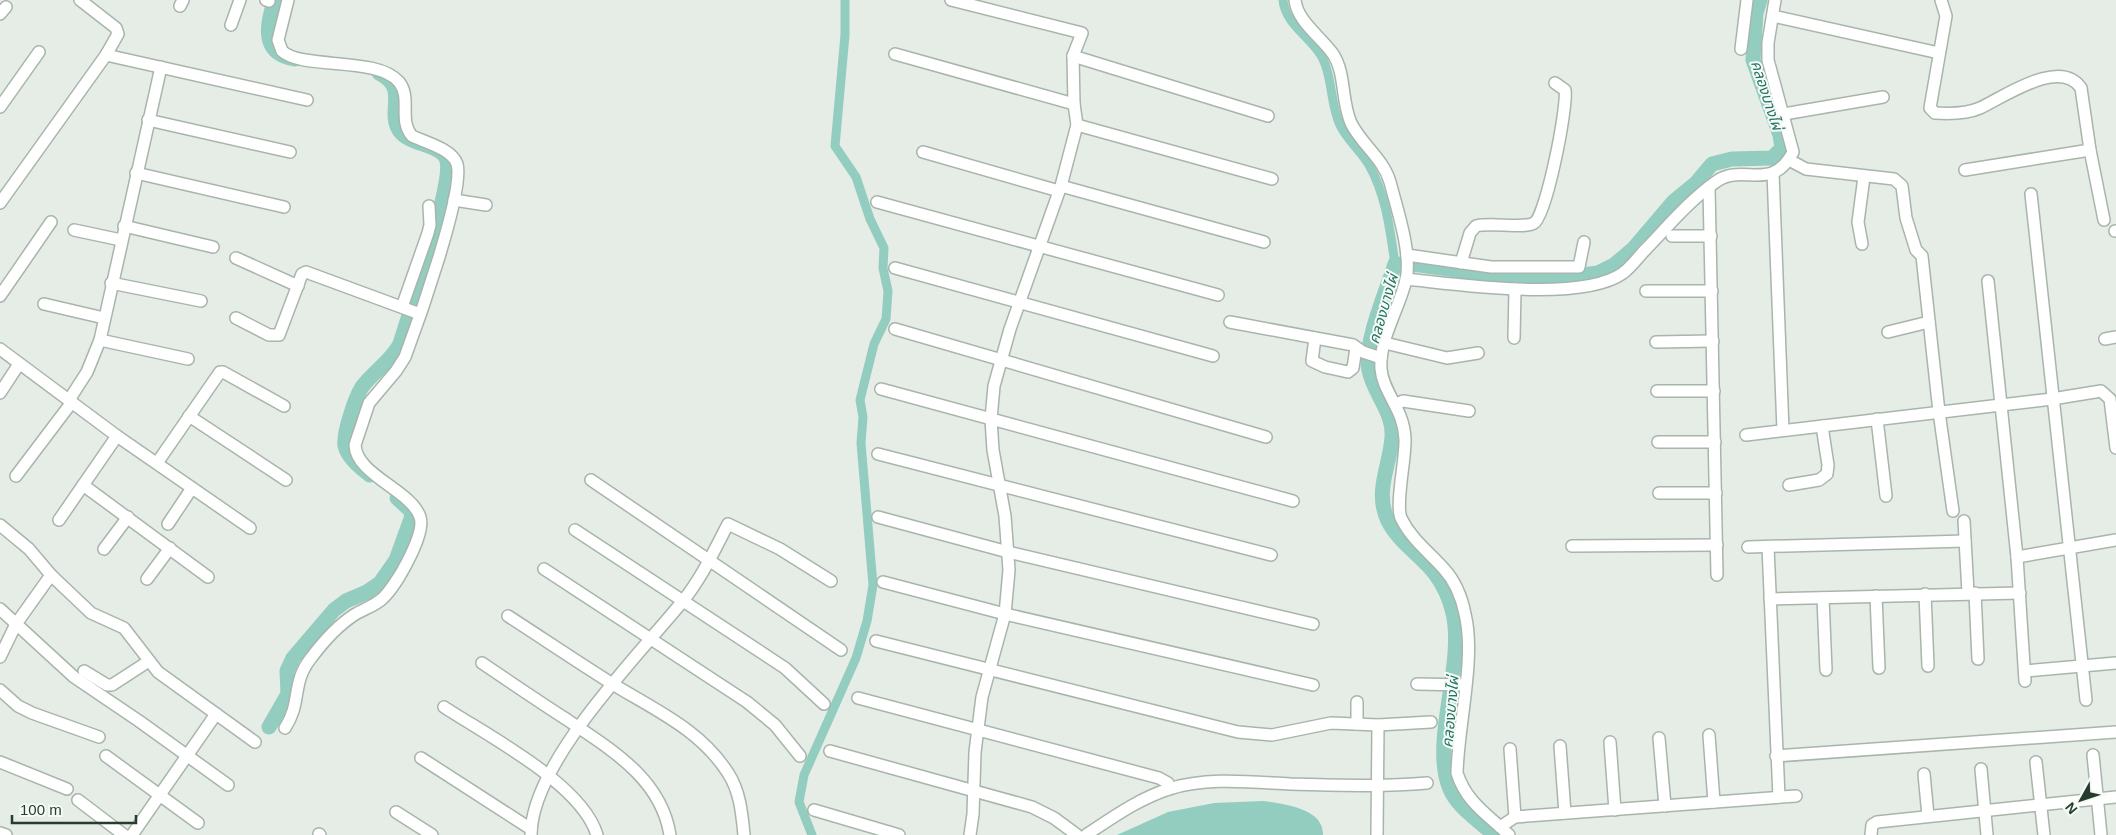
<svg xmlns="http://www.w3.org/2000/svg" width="2116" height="835" font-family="Arial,'Noto Sans Thai',sans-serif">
  <rect width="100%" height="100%" fill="#e5ede6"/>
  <!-- water -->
  <path fill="#92cdc0" d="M1263,801C1283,804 1324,808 1323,835H1117L1168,812L1214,803Z"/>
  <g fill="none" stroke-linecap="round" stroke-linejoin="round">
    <!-- canal -->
    <g stroke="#92cdc0" stroke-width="9">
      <path d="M1283,0C1285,25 1313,38 1323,59C1333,80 1330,104 1340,125C1347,140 1361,151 1369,165C1386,195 1390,230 1395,264"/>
      <polyline points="812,835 799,802 804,775 856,658 867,621 873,585 861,443 863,417 860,400 874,344 886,319 888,291 883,268 884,248 870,219 856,177 835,146 845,35 845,0"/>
    </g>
    <!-- river -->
    <g stroke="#92cdc0" stroke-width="15">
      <path d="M275,0C266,25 261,54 295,59"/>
      <path d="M370,475C361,468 348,458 345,446C343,434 355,398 362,387C374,371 391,361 400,344C408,316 458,174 445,156C435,143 409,145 399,130C387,110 409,88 379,73"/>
      <polyline points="269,727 288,694 287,671 293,658 334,610 346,601 367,592 380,583 396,560 412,516 410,510 397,498"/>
      <path d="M1494,835C1480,821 1458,808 1450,789C1430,743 1465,665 1453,613C1450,600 1444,586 1436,575C1422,556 1399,543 1388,521C1374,491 1390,467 1392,437C1394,412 1373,393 1369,370C1363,344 1387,290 1395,264L1420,265L1512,278L1550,279L1598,273L1614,265L1633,249L1673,202L1696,183L1712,164L1732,159L1772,158L1782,148L1780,135L1753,60L1756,13L1760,0"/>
    </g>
    <!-- minor casing -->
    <g stroke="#a8b5ab" stroke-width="14">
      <g id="minor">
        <polyline points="266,0 269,1"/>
        <polyline points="951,0 1082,33 1073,56 1074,104 1077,125 1061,186 1010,329 994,386 991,419 993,450 1005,516 1009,570 1005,614 982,697 975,752 973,814 970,835"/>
        <path d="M1295,0C1297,21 1321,37 1333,54C1346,74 1341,101 1351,123C1361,144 1383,158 1390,182C1397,209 1412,253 1406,280C1399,309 1379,339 1381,369C1383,393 1404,409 1405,439C1406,458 1395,504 1401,518C1411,539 1429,552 1444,569C1455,581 1462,599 1465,614C1476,658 1458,725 1457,773C1466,802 1488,815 1509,835"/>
        <path d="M1941,0L1946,16L1930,108L1935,113C1950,114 1966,114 1980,108C2004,97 2060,57 2081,88L2090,150L2104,220"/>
        <polyline points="180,6 183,0"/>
        <polyline points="0,14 6,7"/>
        <polyline points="1773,16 1939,53"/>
        <polyline points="231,25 240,0"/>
        <polyline points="1741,49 1747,0"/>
        <polyline points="895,54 1074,104"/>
        <polyline points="106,55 307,100"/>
        <polyline points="1073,56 1268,116"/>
        <polyline points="0,107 39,52"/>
        <polyline points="1784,114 1883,97"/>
        <polyline points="148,120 290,152"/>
        <polyline points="1077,125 1272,179"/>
        <polyline points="923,152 1059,191"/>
        <polyline points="1789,160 1806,169 1894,179 1902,186 1906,218 1916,250 1922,256 1939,412 1953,511"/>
        <polyline points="1965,170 2090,150"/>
        <polyline points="136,173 284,207"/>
        <polyline points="1773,173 1783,430"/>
        <polyline points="1061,186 1264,242"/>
        <polyline points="1709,187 1717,575"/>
        <polyline points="2031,194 2086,700"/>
        <polyline points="454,200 486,205"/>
        <polyline points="877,202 1218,295"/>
        <polyline points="0,203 106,55 118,34 116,28 80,0"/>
        <polyline points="124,226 213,247"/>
        <polyline points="74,230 121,240"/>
        <polyline points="2115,231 2116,231"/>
        <polyline points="1672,236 1711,236"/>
        <polyline points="1862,244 1858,222 1864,177"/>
        <polyline points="1407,255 1491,267 1579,267 1584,242"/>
        <polyline points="236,258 298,286"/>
        <path d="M1461,263L1470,233L1476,226C1491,222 1524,229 1534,223C1546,217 1568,106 1565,90L1555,83"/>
        <polyline points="895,268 1213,356"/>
        <path d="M1406,279C1457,284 1581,303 1623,273C1631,267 1639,256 1646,249C1669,225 1691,199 1717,181C1743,163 1772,193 1793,152L1768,60V43L1775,0"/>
        <polyline points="1988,281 2017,557 2025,681"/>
        <polyline points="111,283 201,301"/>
        <polyline points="1646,291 1712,291"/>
        <polyline points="0,296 51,222"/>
        <polyline points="44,304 104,318"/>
        <polyline points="402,307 428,233 430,225 429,206"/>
        <polyline points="236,318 269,335 279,335 302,274 306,272 420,314"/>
        <polyline points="1230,322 1353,345 1363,352 1381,358"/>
        <polyline points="895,329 1266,437"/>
        <polyline points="1888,332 1929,322"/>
        <polyline points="1315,338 1312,361 1325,367 1348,372 1353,368 1356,348"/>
        <polyline points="1514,338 1515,289"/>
        <polyline points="2105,339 2116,337"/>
        <polyline points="100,340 188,359"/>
        <polyline points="1656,342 1713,341"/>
        <polyline points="1385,343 1447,358 1478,353"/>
        <polyline points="0,349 117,436 250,528"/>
        <polyline points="881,389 1293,501"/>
        <polyline points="1657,391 1714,391"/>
        <polyline points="0,393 19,364"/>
        <polyline points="69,400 87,372 100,340 161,67"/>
        <polyline points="1396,404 1403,401 1469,411"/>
        <polyline points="189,416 286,480"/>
        <polyline points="1877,419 1886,496"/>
        <polyline points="1746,435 2052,399 2101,391 2110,399 2116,448"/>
        <polyline points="1658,442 1715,442"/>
        <polyline points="878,454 1271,555"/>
        <polyline points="157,463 220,372 223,372 284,406"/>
        <polyline points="16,476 72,402"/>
        <polyline points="591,480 841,650"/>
        <polyline points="83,485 208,577"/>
        <polyline points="1789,485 1819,480 1827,474 1828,465 1822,426"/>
        <polyline points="1659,493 1716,493"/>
        <polyline points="878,517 1008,552 1313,624"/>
        <polyline points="59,520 117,436"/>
        <polyline points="1964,521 1968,593"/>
        <polyline points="168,524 192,488"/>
        <polyline points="0,525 29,549 51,575 91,613 124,628 158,672 255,742"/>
        <polyline points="575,530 785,668 824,704"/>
        <polyline points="1572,546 1717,545"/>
        <polyline points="1748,547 1965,541"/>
        <polyline points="1768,547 1779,797"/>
        <polyline points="104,549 128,517"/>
        <polyline points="2017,557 2116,540"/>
        <polyline points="544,569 747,702 775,725 800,756"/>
        <polyline points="147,579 170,548"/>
        <polyline points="883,582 1005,614 1313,685"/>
        <polyline points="1975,593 1978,659"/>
        <polyline points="1925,594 1928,666"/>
        <polyline points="1876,596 1879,668"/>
        <polyline points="1823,598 1826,670"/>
        <polyline points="1770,599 2020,593"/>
        <polyline points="0,609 74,677 139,721 228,785"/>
        <path d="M508,616C542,638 576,661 611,683C653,709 700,729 728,773C740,791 742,814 744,835"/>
        <polyline points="876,641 1238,732 1272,735 1331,723 1378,725 1431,722"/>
        <polyline points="0,657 16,624 51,575"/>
        <path d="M482,663C510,682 538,701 566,719C610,749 661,778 670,835"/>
        <polyline points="84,671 107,685 112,685 149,661"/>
        <polyline points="2025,671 2116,663"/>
        <polyline points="1417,684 1465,685"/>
        <polyline points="0,690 18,706 32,713 99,737"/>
        <polyline points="858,698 1159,778 1168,783 1169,789"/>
        <path d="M444,707C488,736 582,784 597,835"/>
        <polyline points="1357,724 1357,702"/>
        <path d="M285,728C302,702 291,683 311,658C323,642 337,626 354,615C363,609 375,606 383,598C396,586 426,534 420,517C411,490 356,475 355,445L369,403L396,371L405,357C417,325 465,191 457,164C452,149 425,142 412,136C398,120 412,98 399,82C377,56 302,70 282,51L278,40L288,0"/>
        <polyline points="1709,735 1714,802"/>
        <polyline points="1659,738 1665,806"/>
        <polyline points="1610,742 1615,810"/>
        <polyline points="1560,746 1565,813"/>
        <polyline points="1510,749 1515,817"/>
        <polyline points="830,751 1032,807 1054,818 1077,835"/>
        <polyline points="2093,755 2101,835"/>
        <polyline points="106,756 198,823"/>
        <polyline points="1776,756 2116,732"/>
        <polyline points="421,758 531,829"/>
        <polyline points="0,762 67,789"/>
        <polyline points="2036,762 2044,835"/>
        <polyline points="1981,769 1987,835"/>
        <polyline points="1924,774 1928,816"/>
        <polyline points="78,800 124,835"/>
        <polyline points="814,810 899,835"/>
        <polyline points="396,812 432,835"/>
        <polyline points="1500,827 1515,817 1796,796"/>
        <polyline points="0,833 6,835"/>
        <polyline points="319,834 320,835"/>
        <polyline points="132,835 216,714"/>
        <path d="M531,835C531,763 638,656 682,602C701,579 714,551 728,524L780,549L831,581"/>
        <path d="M1086,835C1112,818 1138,799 1169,789C1207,777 1250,782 1290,784C1336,785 1381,787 1427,783"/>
        <polyline points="1377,835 1378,725"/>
        <polyline points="1871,835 1872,825 1877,822 2116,797"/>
      </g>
    </g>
    <!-- minor -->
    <use href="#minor" stroke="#fff" stroke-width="11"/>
  </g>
  <g text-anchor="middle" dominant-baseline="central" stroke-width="4" stroke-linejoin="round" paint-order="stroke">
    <!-- water labels -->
    <g font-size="15" font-style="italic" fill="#247564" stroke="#f5faf6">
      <text transform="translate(1767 95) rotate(72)">คลองบางไผ่</text>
      <text transform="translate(1383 309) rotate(-74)">คลองบางไผ่</text>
      <text transform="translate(1450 712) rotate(-85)">คลองบางไผ่</text>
    </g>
  </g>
  <!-- north arrow -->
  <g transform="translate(2081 800) rotate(230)" stroke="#f5faf6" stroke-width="4" paint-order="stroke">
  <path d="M0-4L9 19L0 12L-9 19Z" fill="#263d2e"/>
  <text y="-8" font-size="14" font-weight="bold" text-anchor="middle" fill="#263d2e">N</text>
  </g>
  <!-- scale -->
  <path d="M12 815v8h124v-8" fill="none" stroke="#263d2e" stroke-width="2.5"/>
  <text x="20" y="815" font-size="15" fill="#263d2e" stroke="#f5faf6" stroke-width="4" paint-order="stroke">100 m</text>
</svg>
